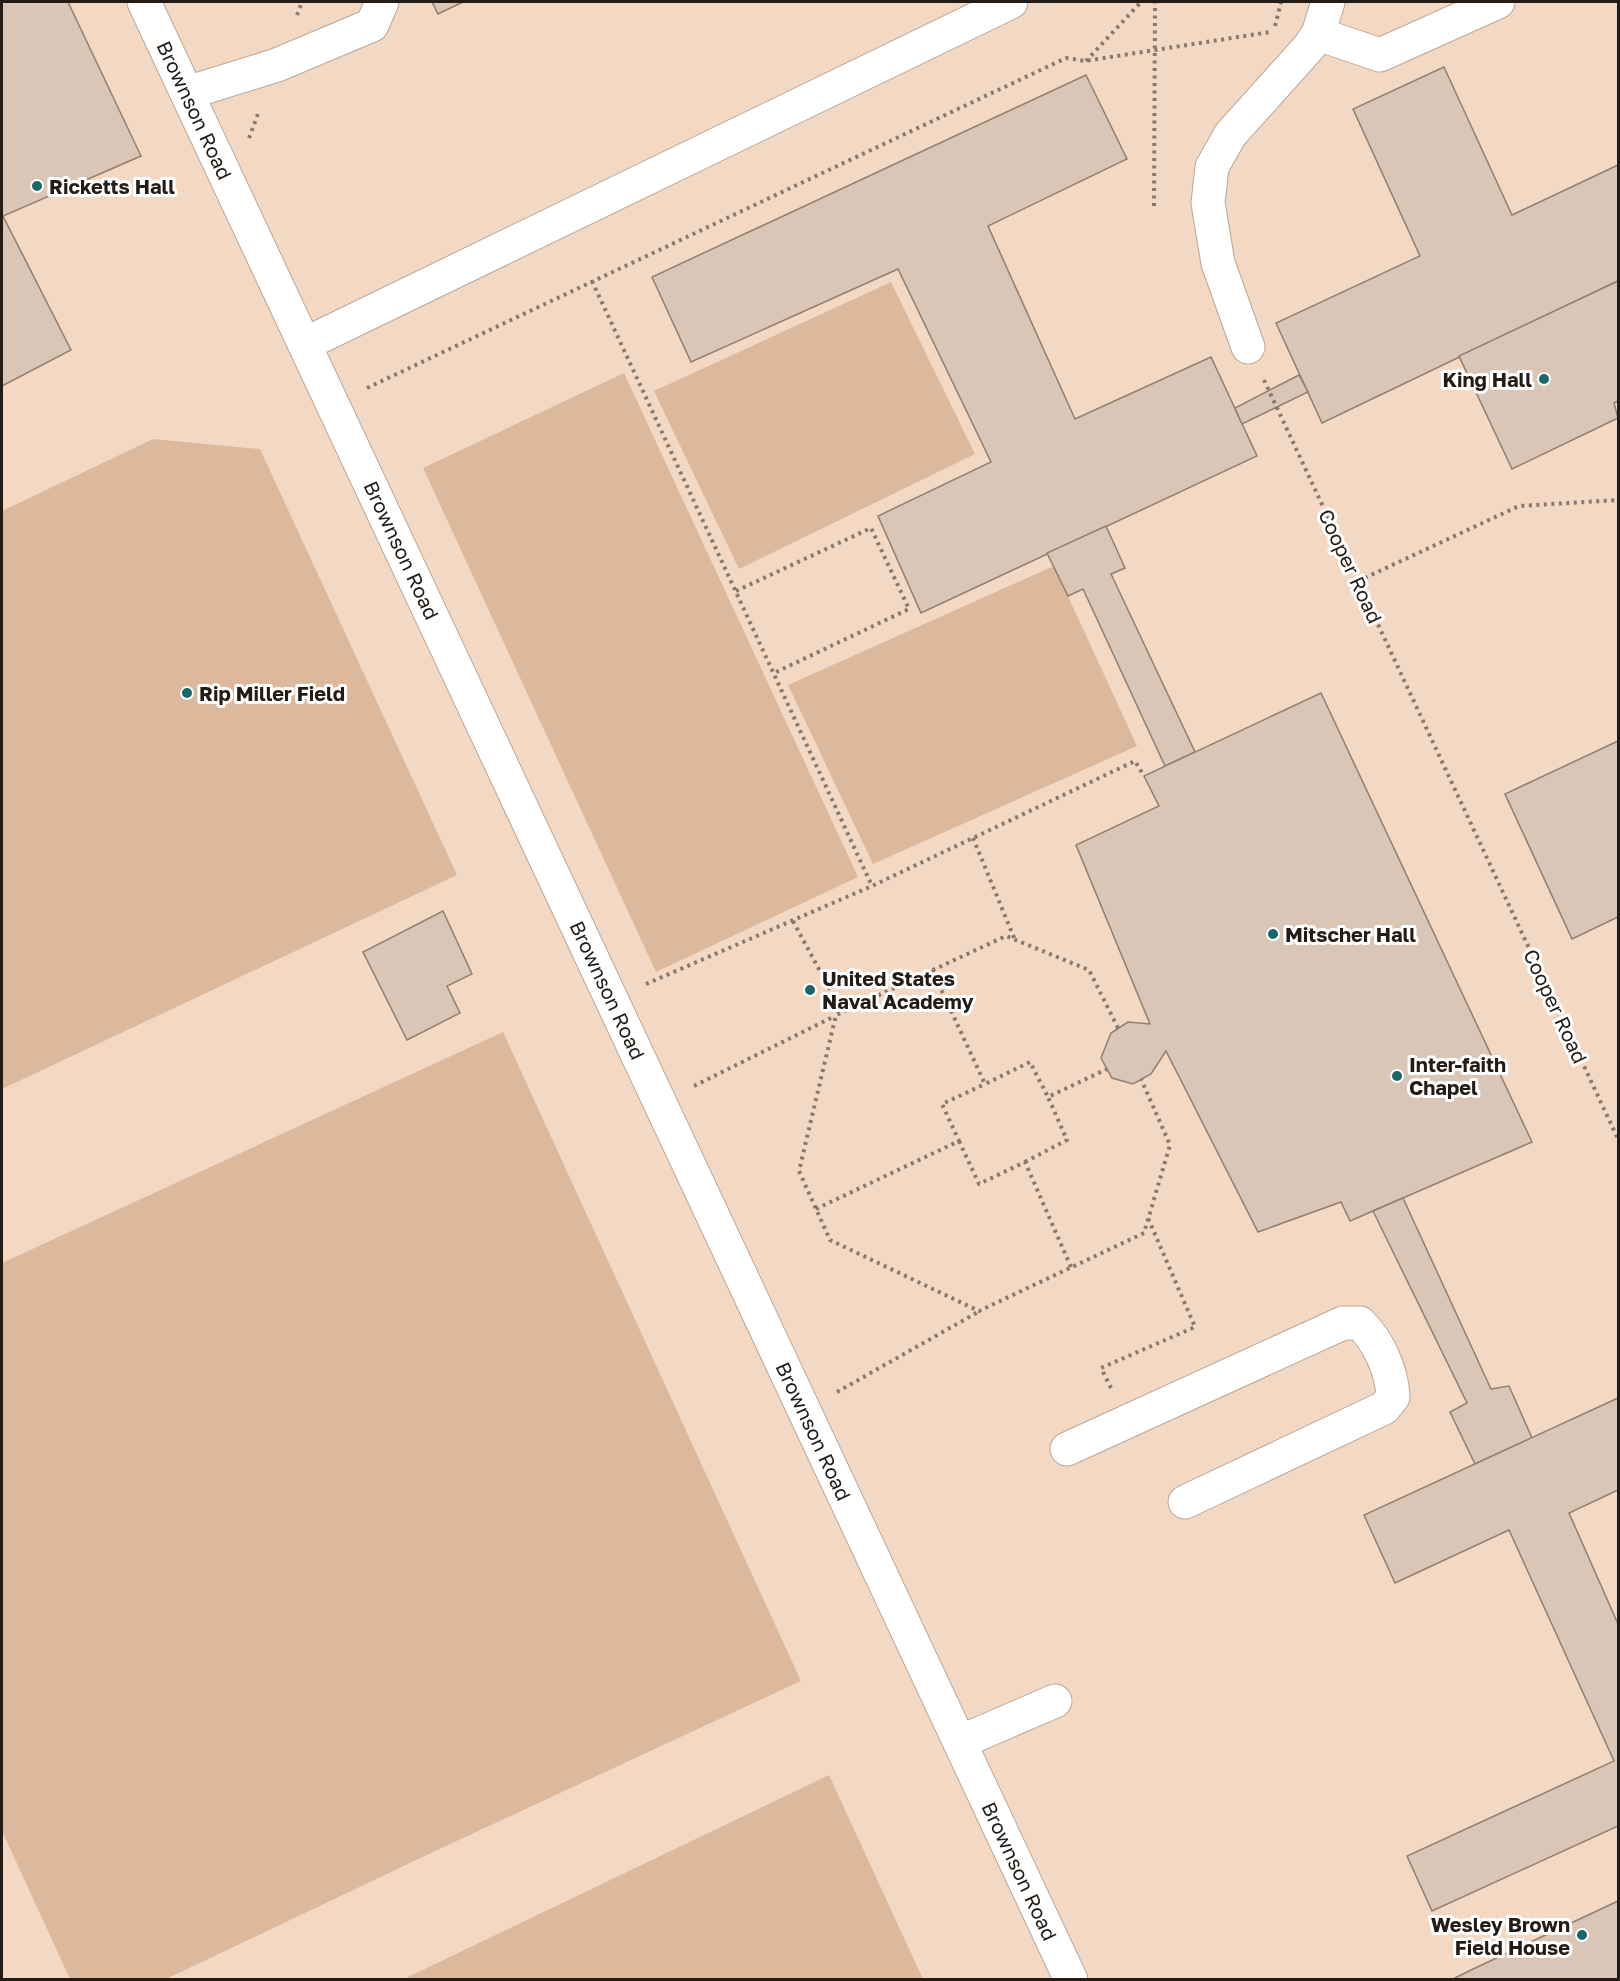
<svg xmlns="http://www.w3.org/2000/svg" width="1620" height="1981" font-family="'Golos Text',sans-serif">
  <rect width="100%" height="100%" fill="#f8e3d4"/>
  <!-- built -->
  <rect fill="#f3d9c4" x="2" y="2" width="1616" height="1977"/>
  <!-- green -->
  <g fill="#dcb99d">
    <polygon points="891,282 975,454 739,569 654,391"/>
    <polygon points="624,373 858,877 656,972 423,468"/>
    <polygon points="153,439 260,449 457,875 2,1089 2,511"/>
    <polygon points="1054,566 1137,746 873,864 788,685"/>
    <polygon points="503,1032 801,1681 433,1852 166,1979 70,1979 2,1831 2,1263"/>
    <polygon points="829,1775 923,1979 404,1979"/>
  </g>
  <!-- building -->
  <g fill="#d9c6b6" stroke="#907e6f" stroke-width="1.5">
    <polygon points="2,2 68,2 141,156 3,216 71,350 2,386"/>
    <polygon points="432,2 463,2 438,14"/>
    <polygon points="1444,67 1512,215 1618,165 1618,281 1322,423 1276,323 1420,256 1353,109"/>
    <polygon points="1086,75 1127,159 988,226 1075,419 1211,357 1257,456 921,613 878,516 991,462 898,269 691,362 652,277"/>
    <polygon points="1618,281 1618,401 1614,403 1618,418 1512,469 1459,356"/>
    <polygon points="1299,375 1308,392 1242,424 1235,408"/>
    <polygon points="1106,526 1125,568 1111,574 1195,752 1165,766 1083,589 1068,596 1047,553"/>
    <polygon points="1321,693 1532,1142 1350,1221 1341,1202 1258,1232 1166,1051 1151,1074 1133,1084 1112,1078 1101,1058 1111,1033 1128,1022 1150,1024 1076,845 1159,806 1144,776"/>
    <polygon points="1618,741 1618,917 1572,939 1505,794"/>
    <polygon points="443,911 472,974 447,986 460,1013 407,1040 363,952"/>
    <polygon points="1403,1198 1491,1389 1509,1386 1532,1438 1475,1464 1450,1412 1467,1403 1373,1211"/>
    <polygon points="1618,1398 1618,1490 1569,1513 1618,1624 1618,1826 1432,1911 1407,1856 1614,1761 1509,1530 1395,1583 1364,1515"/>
    <polygon points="1618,1901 1618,1980 1451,1980 1471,1970"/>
  </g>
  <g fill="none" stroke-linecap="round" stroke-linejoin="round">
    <!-- minor casing -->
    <g stroke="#baa798" stroke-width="35">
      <g id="minor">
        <polyline points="144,2 1071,1980"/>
        <polyline points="1318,34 1380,55 1498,2"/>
        <polyline points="187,93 277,65 372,25 382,2"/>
        <polyline points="305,344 1011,2"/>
        <polyline points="1248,347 1218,263 1208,203 1212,167 1230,135 1309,47 1318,34 1328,2"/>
        <path d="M1067,1449L1343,1323H1360C1379,1342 1392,1371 1393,1397L1384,1408L1185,1502"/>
        <polyline points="960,1742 1055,1701"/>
      </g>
    </g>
    <!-- path -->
    <g stroke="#87796f" stroke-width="4" stroke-dasharray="3 4.5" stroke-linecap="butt">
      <polyline points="297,15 302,2"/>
      <polyline points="1275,26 1281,2"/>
      <polyline points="1086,61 1141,2"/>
      <polyline points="249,138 259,111"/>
      <polyline points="1154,206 1155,2"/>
      <polyline points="592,281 872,886"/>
      <polyline points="1264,380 1618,1139"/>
      <polyline points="367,388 1066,58 1085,61 1270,32"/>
      <polyline points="1358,581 1519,506 1618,500"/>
      <polyline points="736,591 871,528 909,609 774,673"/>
      <polyline points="973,838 1015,940"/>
      <polyline points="793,921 842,1012"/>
      <polyline points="932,970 985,1084 1030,1062 1048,1097"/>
      <polyline points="646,984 872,886 1135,761 1144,776"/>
      <polyline points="1118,1028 1089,970 1006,936 836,1015 799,1171 830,1240 979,1311 1144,1233 1170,1145 1141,1079"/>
      <polyline points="694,1086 835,1016"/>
      <polyline points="959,1141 979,1184 1025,1162 1071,1267"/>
      <polyline points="1025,1162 1067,1140 1048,1097 1107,1069"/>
      <polyline points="816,1209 959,1141 942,1104 985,1084"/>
      <polyline points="1111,1388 1101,1368 1195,1327 1148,1218"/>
      <polyline points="837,1392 978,1312"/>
    </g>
    <!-- minor -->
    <use href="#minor" stroke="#fff" stroke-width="33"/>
  </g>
  <!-- markers -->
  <g fill="#19666b" stroke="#fff" stroke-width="2">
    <circle cx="37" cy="186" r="6"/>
    <circle cx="1544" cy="379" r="6"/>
    <circle cx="187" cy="693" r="6"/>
    <circle cx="1273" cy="934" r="6"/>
    <circle cx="810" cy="990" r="6"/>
    <circle cx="1397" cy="1076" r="6"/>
    <circle cx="1582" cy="1935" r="6"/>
  </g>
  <g text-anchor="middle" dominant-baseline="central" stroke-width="6" stroke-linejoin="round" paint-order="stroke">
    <!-- street labels -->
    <g font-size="20" fill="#231c16" stroke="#fff">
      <text transform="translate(195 110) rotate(65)">Brownson Road</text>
      <text transform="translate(402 550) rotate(65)">Brownson Road</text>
      <text transform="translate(1351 566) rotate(65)">Cooper Road</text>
      <text transform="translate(608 990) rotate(65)">Brownson Road</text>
      <text transform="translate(1556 1006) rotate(65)">Cooper Road</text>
      <text transform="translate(814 1431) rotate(65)">Brownson Road</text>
      <text transform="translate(1020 1871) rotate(65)">Brownson Road</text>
    </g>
    <!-- poi labels -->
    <g font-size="20" font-weight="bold" fill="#231c16" stroke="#fff" text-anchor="start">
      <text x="49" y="186">Ricketts Hall</text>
      <text x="1532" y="379" text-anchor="end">King Hall</text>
      <text x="199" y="693">Rip Miller Field</text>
      <text x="1285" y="934">Mitscher Hall</text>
      <text x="822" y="978">United States<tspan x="822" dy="23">Naval Academy</tspan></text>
      <text x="1409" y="1064">Inter-faith<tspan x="1409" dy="23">Chapel</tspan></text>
      <text x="1570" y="1924" text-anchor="end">Wesley Brown<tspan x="1570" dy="23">Field House</tspan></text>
    </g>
  </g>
  <!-- border -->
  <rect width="1620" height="1981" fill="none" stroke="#231c16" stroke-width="6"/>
</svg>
